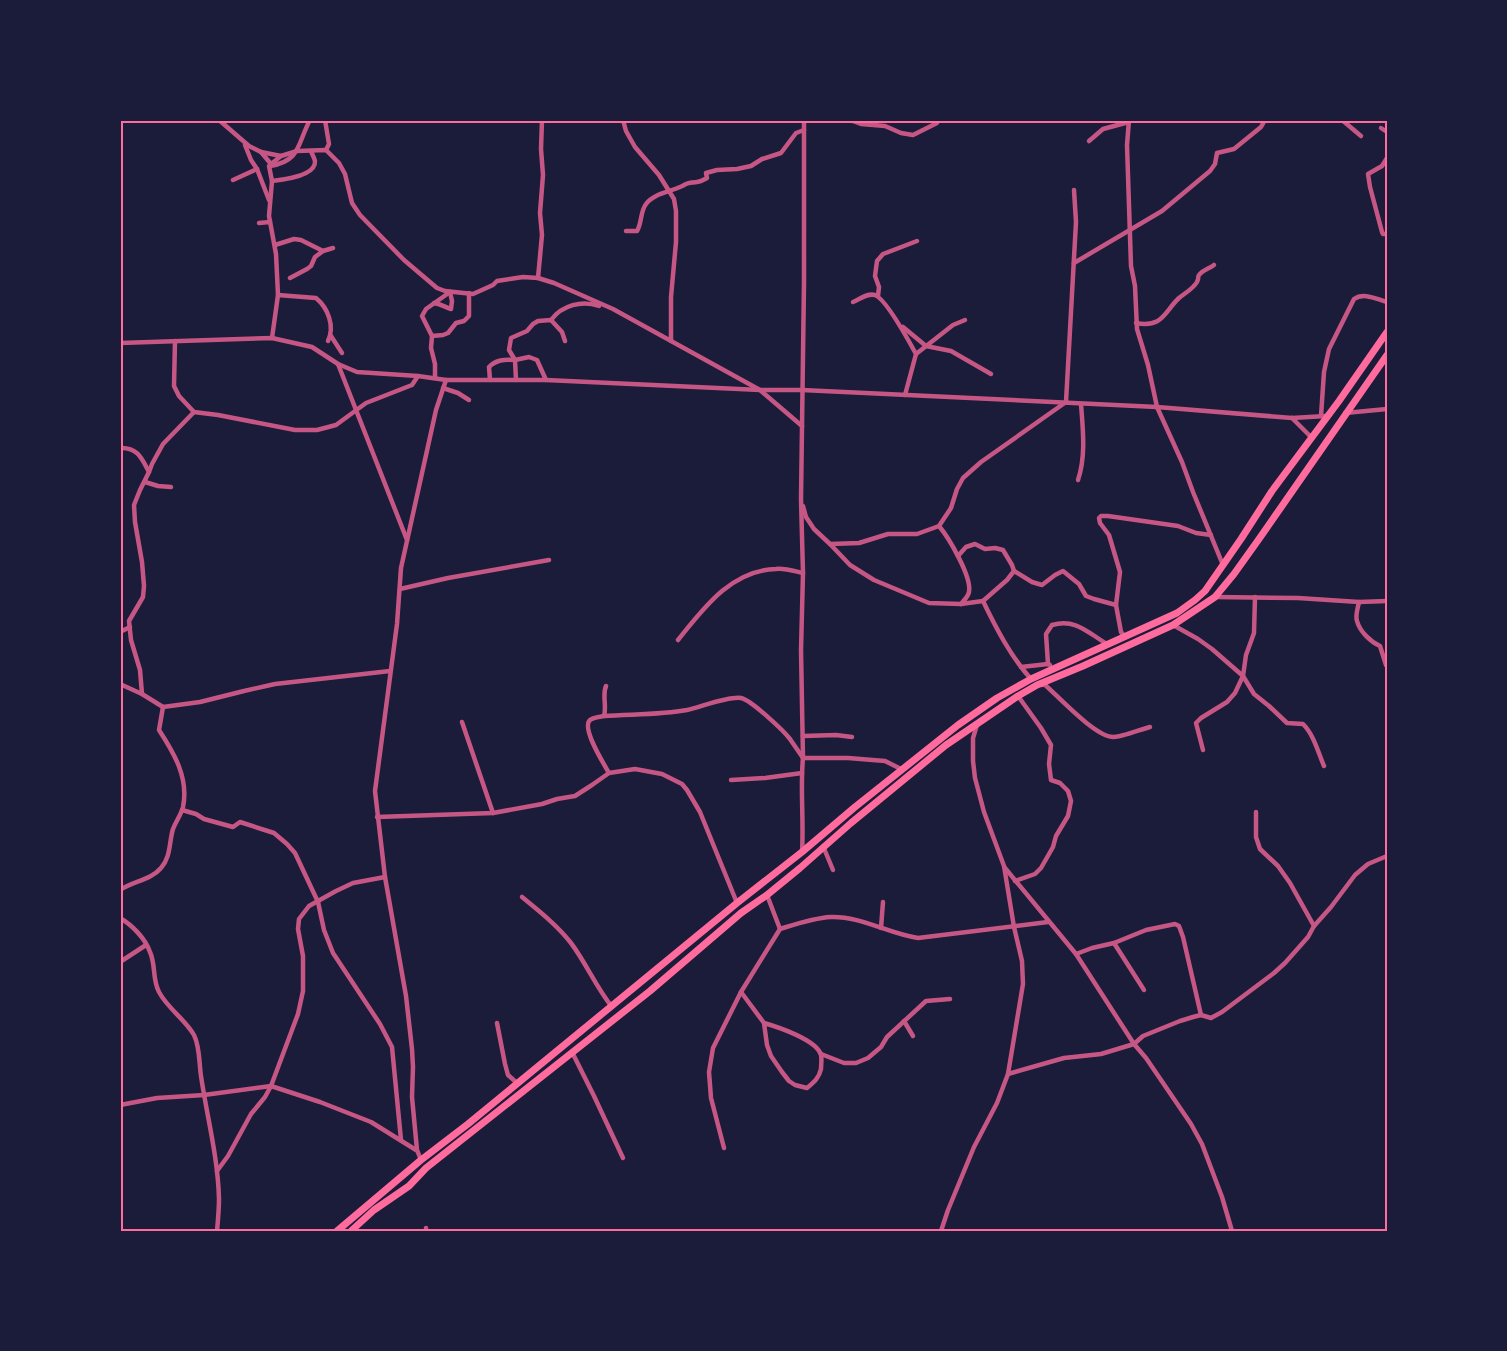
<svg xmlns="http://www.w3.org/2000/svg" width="1507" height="1351" font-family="Jost,sans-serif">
  <rect width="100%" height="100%" fill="#1b1b3a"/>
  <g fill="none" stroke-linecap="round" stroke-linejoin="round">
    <!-- minor -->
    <g stroke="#c65784" stroke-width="4.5">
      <polyline points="219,120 249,146 261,152 281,156"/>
      <polyline points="325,120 329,144 326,150"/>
      <polyline points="623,120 626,131 635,147 659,175 674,199 676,211 676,242 671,297 671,341"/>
      <polyline points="841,120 853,121 861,124 885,126 901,133 913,135 937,123"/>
      <polyline points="1129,120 1127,145 1131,266 1135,286 1137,329 1148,365 1157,407 1182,462 1193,492 1223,565"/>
      <polyline points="1342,120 1361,136"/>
      <polyline points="1381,128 1387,132"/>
      <polyline points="1089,141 1103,129 1129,122"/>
      <polyline points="245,145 251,160 257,169 269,200"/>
      <polyline points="261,152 271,164 269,166 272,181 269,216 276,254 278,295 272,338"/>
      <polyline points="1387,158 1382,166 1368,174 1370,187 1382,232 1383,234 1387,234"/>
      <polyline points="271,164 281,156 297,151 326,150 339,163 345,174 352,203 360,215 404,260 437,288 445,291 473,294 493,285 497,281 523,277 538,278 554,283 613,309 760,390 802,426"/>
      <path d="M270,166C301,161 297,144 310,120"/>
      <polyline points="233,180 257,169"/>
      <path d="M272,181C282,180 316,176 315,161C314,157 312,154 311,151"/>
      <polyline points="259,223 270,222"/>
      <path d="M626,231H637C642,223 640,212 646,204C653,194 669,192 680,187C681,187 687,183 689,183C698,181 697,184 707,178L706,173L717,170L737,169L751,166L762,159L781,153L796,133L804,130"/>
      <polyline points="275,245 294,239 301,240 323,251"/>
      <polyline points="1074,263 1162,211 1210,171 1215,164 1217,153 1234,149 1261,127 1265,120"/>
      <polyline points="290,278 307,269 311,266 315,257 323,251 333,248"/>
      <polyline points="538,278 542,235 540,213 543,175 541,149 542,120"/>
      <path d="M278,295L316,298C328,308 335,326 328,341"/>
      <polyline points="878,296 879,287 875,276 877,261 883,254 917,241"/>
      <path d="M853,302C860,299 867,293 875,295C886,299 910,343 916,354L905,395"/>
      <path d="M434,303C441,304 445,307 451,309L452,301L450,292"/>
      <path d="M551,320C562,305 582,300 599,306"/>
      <path d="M1136,323C1163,328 1164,312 1179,298C1185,293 1193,289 1197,282C1200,276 1196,277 1201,273C1204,270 1210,268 1214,265"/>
      <polyline points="903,327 926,346 951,351 991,374"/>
      <polyline points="331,336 342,353"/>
      <polyline points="432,336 443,335 448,333 456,323 464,321 469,316 469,293"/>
      <polyline points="175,341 174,386 179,396 194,412 218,415 295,430 317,430 336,425 366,403 412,385 418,376"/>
      <polyline points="120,343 272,338 312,347 338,364 357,372 418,376 446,380 546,380 760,390 802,390 1157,407 1292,418 1326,416"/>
      <polyline points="916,354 953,325 965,320"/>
      <polyline points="338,364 407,540"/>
      <polyline points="435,378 435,364 431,348 432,336 422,316 426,309 450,292"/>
      <path d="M490,380L489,367C496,360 504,359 515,360L516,380"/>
      <polyline points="546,380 537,360 529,357 515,360 509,350 511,338 527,331 533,324 538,321 551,320 562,332 565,341"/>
      <polyline points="443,388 458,393 469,400"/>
      <polyline points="1345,413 1387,409"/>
      <path d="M1321,416L1324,372L1329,349L1354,299C1364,292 1376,299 1387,302"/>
      <polyline points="1292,418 1311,437"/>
      <path d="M120,448C138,447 142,459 149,472"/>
      <path d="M1078,480C1086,456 1083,430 1081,404"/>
      <polyline points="145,482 158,486 171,487"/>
      <polyline points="803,506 806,517 814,529 830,544 850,565 874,580 929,603 961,604 983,601"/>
      <path d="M939,526C949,538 972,577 969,592C968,597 964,600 961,604"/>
      <polyline points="830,544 859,543 888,534 917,534 939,526 951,508 957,489 963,478 981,462 1066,402 1076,222 1074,190"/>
      <path d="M958,556L966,547L975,544L985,549L995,548L1003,550L1012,565L1014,571L1007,580L983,601C996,628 1011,657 1031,679"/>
      <polyline points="1014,571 1032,582 1042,585 1055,575 1063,571 1079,584 1086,596 1094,599 1116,605"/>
      <polyline points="400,589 448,578 549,560"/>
      <polyline points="1215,597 1298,598 1359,602 1387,601"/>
      <path d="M1359,602C1358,607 1355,616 1357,621C1360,632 1371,642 1380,646L1386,665"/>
      <path d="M1173,625L1198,639L1212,649L1243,676L1254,694L1269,706L1287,723L1303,724C1314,735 1318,752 1324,766"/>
      <polyline points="120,632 130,627"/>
      <polyline points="1125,637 1121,632 1116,605 1120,572 1109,535 1100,523 1099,518 1101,516 1108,516 1178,526 1196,533 1211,535"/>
      <path d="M678,640C703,609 731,570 776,569C784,568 794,571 803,573"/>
      <path d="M1048,664L1046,634L1052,625C1076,618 1088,633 1107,644"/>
      <polyline points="1021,667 1048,664 1050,665"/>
      <polyline points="120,684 142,694 163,707 200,702 244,691 275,684 390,671"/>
      <path d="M1042,685L1044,684C1058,696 1096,738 1114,737C1122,737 1142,729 1150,727"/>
      <path d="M606,686C602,695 607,706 604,716C600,717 594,717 590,720C581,728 604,764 609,773"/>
      <polyline points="142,694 140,670 131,640 129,621 143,597 144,586 142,562 135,522 134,505 140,490 149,472 152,464 163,444 194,412"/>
      <path d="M604,716C632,714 660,715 687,710C701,707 728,696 741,698C751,700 783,730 790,739C794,745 799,752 803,758H848L885,761L901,769"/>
      <polyline points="462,722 493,813"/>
      <polyline points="803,736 836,735 852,737"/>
      <polyline points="1203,750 1196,723 1201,718 1227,702 1235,693 1243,676 1246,655 1254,633 1255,597"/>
      <polyline points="731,780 765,778 802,773"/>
      <polyline points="182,810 196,814 204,819 233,827 240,822 274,833 287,844 295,853 318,902 324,930 333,953 380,1024 392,1047 401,1140"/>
      <polyline points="1256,812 1256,837 1260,849 1278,866 1290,883 1314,926"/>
      <polyline points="377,817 493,813 542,804 557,799 575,796 592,785 609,773 635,769 662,774 682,784 687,790 700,812 737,903"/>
      <polyline points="823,846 833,870"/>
      <path d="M802,852C804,820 800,789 803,758L801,650L803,573L801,499L804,283V120"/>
      <polyline points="1005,868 1076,954 1134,1044 1146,1058 1191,1124 1202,1144 1222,1197 1232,1231"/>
      <polyline points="1015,881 1035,874 1041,868 1053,847 1056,836 1068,816 1071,801 1068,791 1060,783 1051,780 1049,764 1051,745 1041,728 1018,696"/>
      <path d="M120,890C133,881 151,880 161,868C171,857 169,842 173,829C176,821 181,815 183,807C189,778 174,753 159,730L163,707"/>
      <polyline points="767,895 780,929"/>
      <path d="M522,897C539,911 557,925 571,943C586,963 596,987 612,1007"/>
      <path d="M120,918C132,925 145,938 150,952C156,965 152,979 159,992C168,1009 185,1019 194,1035C200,1047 199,1063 201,1076C207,1117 218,1157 219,1199C219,1209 218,1220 217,1231"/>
      <polyline points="881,928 883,902"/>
      <polyline points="1114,943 1144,990"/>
      <polyline points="1076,954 1092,948 1114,943 1146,930 1175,924 1179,926 1183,937 1201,1015"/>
      <polyline points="120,962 146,945"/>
      <path d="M741,992L764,1023L767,1045L771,1056L782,1072L789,1081L795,1085L807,1088C814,1082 819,1078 821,1069C821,1065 822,1059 821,1055C817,1040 778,1027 764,1023"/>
      <polyline points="904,1021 913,1036"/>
      <polyline points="497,1023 505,1064 508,1075 517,1083"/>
      <polyline points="572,1052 594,1096 623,1158"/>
      <polyline points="821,1054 844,1063 856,1063 868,1058 881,1047 887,1037 926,1001 950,999"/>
      <polyline points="1008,1074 1064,1058 1101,1054 1134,1044 1143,1036 1180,1021 1193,1017 1201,1015 1211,1018 1222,1012 1274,973 1285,963 1308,937 1314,926 1331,907 1355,875 1368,864 1387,856"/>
      <polyline points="120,1105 157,1098 204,1095 271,1086 320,1102 371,1122 416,1150"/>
      <path d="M724,1148L711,1098L709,1072L713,1048L741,992L780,929C796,924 813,918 831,917C861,916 889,934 918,938L1048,922"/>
      <polyline points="421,1160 417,1150 412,1097 413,1067 412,1049 406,996 385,877 375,791 397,624 401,568 436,410 446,380"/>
      <polyline points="217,1171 228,1156 251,1114 265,1097 271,1086 298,1014 303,991 303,956 298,929 299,919 309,906 336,891 353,883 385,877"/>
      <polyline points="426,1231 426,1228"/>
      <polyline points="941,1231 948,1210 974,1147 997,1103 1008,1074 1023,984 1022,961 1014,927 1004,866 984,812 975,778 973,761 973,738 977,725"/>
    </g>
    <!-- primary -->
    <g stroke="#ff6b9d" stroke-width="7">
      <polyline points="337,1231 421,1160 468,1124 737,903 802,852 855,807 958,725 997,698 1031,679 1177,613 1195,600 1205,591 1241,539 1272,491 1339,401 1387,332"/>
      <polyline points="351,1231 374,1210 409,1186 426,1168 650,991 741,913 767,895 800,868 851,823 946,745 1018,696 1037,685 1083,666 1173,625 1215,597 1234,574 1259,539 1387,355"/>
    </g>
  </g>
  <!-- border -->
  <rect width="1507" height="1351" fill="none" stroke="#1b1b3a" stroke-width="243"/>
  <rect x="122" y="122" width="1264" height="1108" fill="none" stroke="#ff6b9d" stroke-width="2"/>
</svg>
